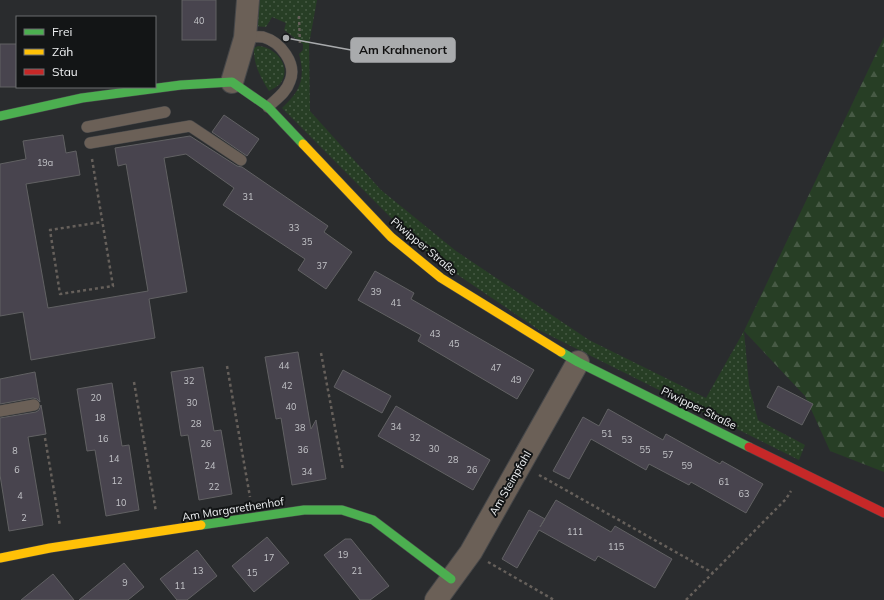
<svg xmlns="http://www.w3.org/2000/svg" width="884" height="600" font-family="Mulish,sans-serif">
  <defs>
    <pattern id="grass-dots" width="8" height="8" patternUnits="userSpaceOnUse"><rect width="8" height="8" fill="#273e25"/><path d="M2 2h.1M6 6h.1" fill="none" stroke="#475a45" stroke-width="1.8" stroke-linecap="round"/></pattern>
    <pattern id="forest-firs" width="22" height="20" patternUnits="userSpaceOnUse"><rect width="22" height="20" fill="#273e25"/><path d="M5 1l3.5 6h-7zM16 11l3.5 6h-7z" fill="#475a45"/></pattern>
  </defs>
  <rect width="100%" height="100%" fill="#2a2c2e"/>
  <!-- grass -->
  <g fill="url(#grass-dots)">
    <path d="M257,0H317L309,44L310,111L381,190L456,251L589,340L706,398L744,331L749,385L758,420L805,445L799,460L539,330L452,271L417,244L282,108C300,92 306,78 299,54L303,50V44L284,30L286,23L272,17L266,27L254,26Z"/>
    <path d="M258,46C276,47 293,67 280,84C277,87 272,89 269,91C261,78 253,64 254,48Z"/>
  </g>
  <!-- forest -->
  <polygon fill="url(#forest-firs)" points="884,37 884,472 830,451 805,396 744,331"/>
  <!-- building -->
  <g fill="#48444e" stroke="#616163">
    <rect x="182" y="0" width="34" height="40"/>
    <polygon points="0,44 17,44 16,87 0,87"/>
    <polygon points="224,115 259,139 247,156 212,132"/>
    <polygon points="63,135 66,153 76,151 80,175 26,184 48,308 148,291 126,164 118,166 115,148 190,136 237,166 242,167 328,226 324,232 352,252 326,289 298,270 305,259 223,205 234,188 186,154 164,158 187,292 149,299 155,338 31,360 23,312 0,316 0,164 26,159 23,141"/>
    <polygon points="375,271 414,293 411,299 534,370 517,399 418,341 421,335 358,300"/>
    <polygon points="298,352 311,429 316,420 326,479 292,485 281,418 276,419 265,357"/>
    <polygon points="203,367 214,431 221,430 232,494 199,500 188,435 181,436 171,372"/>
    <polygon points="343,370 391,396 382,413 334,387"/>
    <polygon points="35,372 40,402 37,399 33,398 0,404 0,379"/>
    <polygon points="112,383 122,446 129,445 139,510 106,516 95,450 87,451 77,389"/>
    <polygon points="778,386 813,404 802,425 767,407"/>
    <polygon points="41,405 46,434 28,437 43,525 9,531 0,475 0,418 36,412 39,410"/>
    <polygon points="396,406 490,460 473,490 378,436"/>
    <polygon points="608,409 663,440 666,434 720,464 722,461 763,484 746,513 691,482 689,485 649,464 646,470 591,439 569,479 553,471 583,417 599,426"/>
    <polygon points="556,500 611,532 615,526 672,559 655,588 598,556 595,561 539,530 517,568 502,559 529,510 545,519 540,527"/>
    <polygon points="267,537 289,563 254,592 232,566"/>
    <polygon points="345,539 351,539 389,586 370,600 360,600 324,555"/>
    <polygon points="197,550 217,576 187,600 177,600 160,579"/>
    <polygon points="124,563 144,587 128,600 79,600"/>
    <polygon points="53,574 74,600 21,600"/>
  </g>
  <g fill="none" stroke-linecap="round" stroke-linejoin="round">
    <!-- lane casing -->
    <g stroke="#464749" stroke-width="12">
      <g id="lane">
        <path d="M245,38C251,37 257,36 263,37C281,42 297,64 290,81C286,93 276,99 268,107"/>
        <polyline points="87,127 165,112"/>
        <polyline points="90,143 190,126 241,160"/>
        <polyline points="0,411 34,405"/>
      </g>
    </g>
    <!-- street casing -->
    <g stroke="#464749" stroke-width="24">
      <g id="street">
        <polyline points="232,82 245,38 248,0"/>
        <polyline points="436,600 471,552 578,362"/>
      </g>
    </g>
    <!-- fast casing -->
    <g stroke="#464749" stroke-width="10">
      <g id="fast">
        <polyline points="0,116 82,98 181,85 232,82 268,107 303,144"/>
        <polyline points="561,352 578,362 749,447"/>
        <polyline points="201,525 304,510 342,510 373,520 451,579"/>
      </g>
    </g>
    <!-- slow casing -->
    <g stroke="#464749" stroke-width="10">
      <g id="slow">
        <polyline points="303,144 391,237 441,278 561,352"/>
        <polyline points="0,558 50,548 201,525"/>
      </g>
    </g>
    <!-- jam casing -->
    <g stroke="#464749" stroke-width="10">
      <polyline id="jam" points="749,447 884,513"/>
    </g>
    <!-- path -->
    <g stroke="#66605b" stroke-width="2.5" stroke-dasharray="3 3" stroke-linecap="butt">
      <polyline points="299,16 300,46"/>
      <polyline points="92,159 113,286 60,294 50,230 102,222"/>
      <polyline points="321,353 343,470"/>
      <polyline points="227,366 250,497"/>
      <polyline points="134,382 156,512"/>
      <polyline points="45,438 60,526"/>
      <polyline points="539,475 713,573"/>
      <polyline points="488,562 554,600"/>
      <polyline points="686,600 786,499 791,491"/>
    </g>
    <!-- lane -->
    <use href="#lane" stroke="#6b6057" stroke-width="11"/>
    <!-- street -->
    <use href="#street" stroke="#6b6057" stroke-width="22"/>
    <!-- fast -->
    <use href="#fast" stroke="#4caf50" stroke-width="9"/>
    <!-- slow -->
    <use href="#slow" stroke="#ffc107" stroke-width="9"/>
    <!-- jam -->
    <use href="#jam" stroke="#c62828" stroke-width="9"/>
  </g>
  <g text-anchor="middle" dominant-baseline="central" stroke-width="4" stroke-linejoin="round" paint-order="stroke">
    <!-- number labels -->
    <g font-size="9" fill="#c4c5c9">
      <text x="199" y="20">40</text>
      <text x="45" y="162">19a</text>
      <text x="248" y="196">31</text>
      <text x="294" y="227">33</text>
      <text x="307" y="241">35</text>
      <text x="322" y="265">37</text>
      <text x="376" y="291">39</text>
      <text x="396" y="302">41</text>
      <text x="435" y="333">43</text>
      <text x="454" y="343">45</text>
      <text x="284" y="365">44</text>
      <text x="496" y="367">47</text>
      <text x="516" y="379">49</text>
      <text x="189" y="380">32</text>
      <text x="287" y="385">42</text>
      <text x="96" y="397">20</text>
      <text x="192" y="402">30</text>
      <text x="291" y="406">40</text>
      <text x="100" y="417">18</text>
      <text x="196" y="423">28</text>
      <text x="396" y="426">34</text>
      <text x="300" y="427">38</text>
      <text x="607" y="433">51</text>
      <text x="415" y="437">32</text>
      <text x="103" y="438">16</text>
      <text x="627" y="439">53</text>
      <text x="206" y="443">26</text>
      <text x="434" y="448">30</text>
      <text x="303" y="449">36</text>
      <text x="645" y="449">55</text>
      <text x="15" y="450">8</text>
      <text x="668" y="454">57</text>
      <text x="114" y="458">14</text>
      <text x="453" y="459">28</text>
      <text x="210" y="465">24</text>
      <text x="687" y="465">59</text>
      <text x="17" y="469">6</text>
      <text x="472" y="469">26</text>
      <text x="307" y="471">34</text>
      <text x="117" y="480">12</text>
      <text x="724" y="481">61</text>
      <text x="214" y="486">22</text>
      <text x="744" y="493">63</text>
      <text x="20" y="495">4</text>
      <text x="121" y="502">10</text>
      <text x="24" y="517">2</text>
      <text x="575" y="531">111</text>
      <text x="616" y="546">115</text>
      <text x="343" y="554">19</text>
      <text x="269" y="557">17</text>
      <text x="198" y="570">13</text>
      <text x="357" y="570">21</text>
      <text x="252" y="572">15</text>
      <text x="125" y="582">9</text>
      <text x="180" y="585">11</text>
    </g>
    <!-- street labels -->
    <g font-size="11" fill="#eef0f2" stroke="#131516">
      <text transform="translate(424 246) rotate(40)">Piwipper Straße</text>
      <text transform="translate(699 408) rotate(26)">Piwipper Straße</text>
      <text transform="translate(510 483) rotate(-60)">Am Steinpfahl</text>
      <text transform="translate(233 509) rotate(-9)">Am Margarethenhof</text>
    </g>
  </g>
  <!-- callouts -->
  <path fill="none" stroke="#a9abad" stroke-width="1.5" d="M286 38L351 50"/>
  <circle fill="#a9abad" stroke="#131516" stroke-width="1.5" cx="286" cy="38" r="4"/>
  <rect fill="#a9abad" stroke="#a9abad" stroke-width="1.5" x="351" y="38" width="104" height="24" rx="4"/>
  <g font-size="12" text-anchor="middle" font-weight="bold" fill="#111">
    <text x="403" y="54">Am Krahnenort</text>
  </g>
  <!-- legend -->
  <rect x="16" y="16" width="140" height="72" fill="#131516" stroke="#6b6d6e"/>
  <rect x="24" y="29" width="20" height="6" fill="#4caf50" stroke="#6b6d6e"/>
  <text x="52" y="36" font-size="12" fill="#eef0f2">Frei</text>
  <rect x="24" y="49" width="20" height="6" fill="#ffc107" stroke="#6b6d6e"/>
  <text x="52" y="56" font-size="12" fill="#eef0f2">Zäh</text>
  <rect x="24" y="69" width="20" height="6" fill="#c62828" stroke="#6b6d6e"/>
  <text x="52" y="76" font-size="12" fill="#eef0f2">Stau</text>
</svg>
